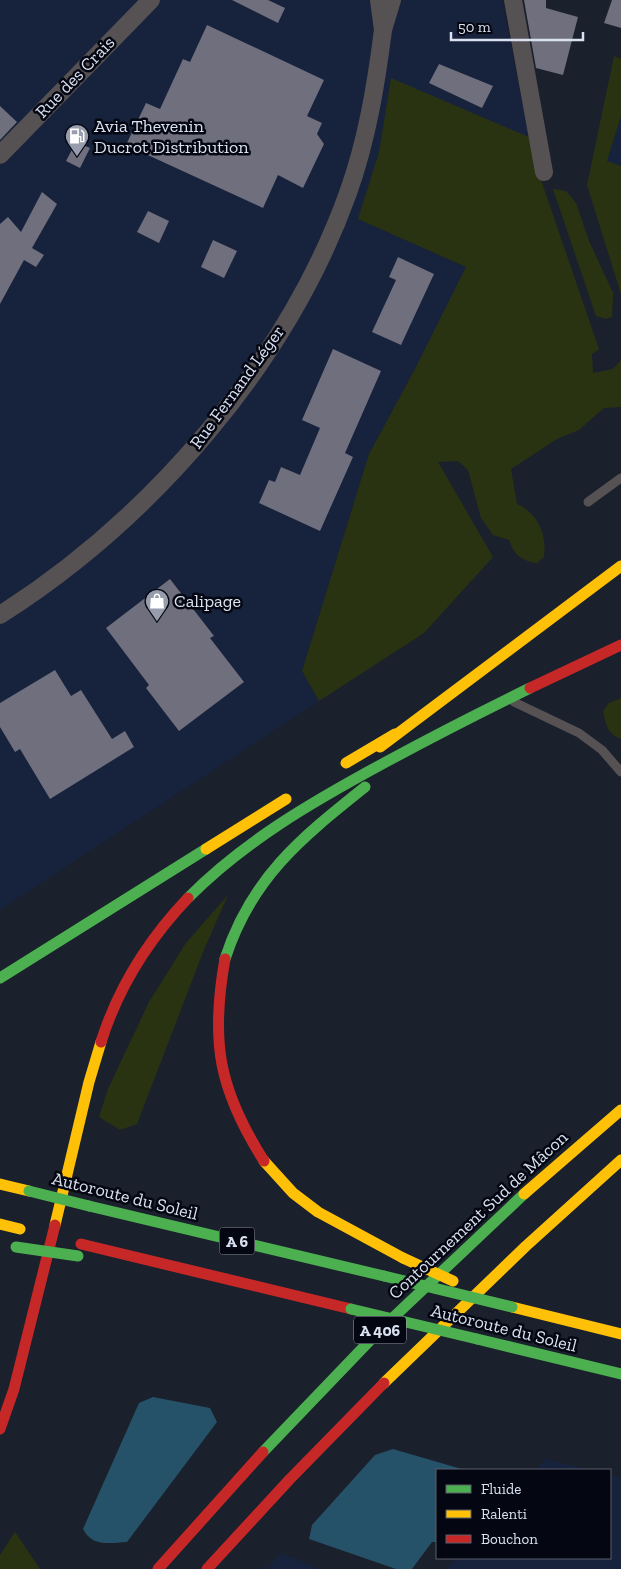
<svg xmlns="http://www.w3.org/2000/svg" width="621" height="1569" font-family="'Zilla Slab',serif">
  <rect width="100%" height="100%" fill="#1a202c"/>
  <!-- built -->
  <g fill="#17223c">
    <polygon points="0,0 502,0 529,137 391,79 379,152 359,219 466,267 416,367 369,454 302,671 319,701 0,910"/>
    <polygon points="621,116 621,166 607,161"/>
    <polygon points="545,1459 591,1470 535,1470"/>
    <polygon points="610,1475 621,1478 621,1569 447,1569 457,1558 610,1558"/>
    <polygon points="281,1553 320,1569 267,1569"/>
  </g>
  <!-- green -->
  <g fill="#2a3311">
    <polygon points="614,56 621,59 621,116 607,161 621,166 621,294 587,185"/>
    <path d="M391,78L529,137L541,180L599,349L592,354L593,373L613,369L621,360V407L604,408L579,430L557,439L511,469L517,504C538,513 547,535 544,557L537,563C520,560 515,556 509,540L493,535L481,518L468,470L458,461L438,462L493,557L424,633L319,701L302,671L369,454L416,367L466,267L358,219L379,152Z"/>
    <polygon points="553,189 566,191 576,203 589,241 613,293 612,317 606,319 596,316"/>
    <path d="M621,698V739C607,733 606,725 603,711L609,703Z"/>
    <polygon points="228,895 203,952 137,1124 120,1130 99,1117 108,1089 149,1002 186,943"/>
    <polygon points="15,1532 40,1569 0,1569 0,1555"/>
  </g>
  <!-- water -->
  <g fill="#255268">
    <path d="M153,1397L210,1408L217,1422L127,1542C109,1543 92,1547 83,1529L139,1403Z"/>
    <polygon points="393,1449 465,1470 437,1470 437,1542 432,1542 412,1569 396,1569 309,1539 312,1525 375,1455"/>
  </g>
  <!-- building -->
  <g fill="#6f6f7d">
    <polygon points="232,0 268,0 285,8 278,23"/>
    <polygon points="524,0 546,0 546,8 578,17 563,75 536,68"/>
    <polygon points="612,0 621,0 621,28 604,23"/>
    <polygon points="207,25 324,80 307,116 322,123 317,134 324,144 303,188 278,175 263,208 126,145 146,103 160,109 183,59 190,62"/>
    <polygon points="439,64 493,86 482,108 429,83"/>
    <polygon points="0,106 17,122 0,140"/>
    <polygon points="76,142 90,148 80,168 66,161"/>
    <polygon points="42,192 57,204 32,248 44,255 36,267 24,260 0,304 0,224 8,217 21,232"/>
    <polygon points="148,211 169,221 159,243 137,232"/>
    <polygon points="213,240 237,251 224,278 201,267"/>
    <polygon points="398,257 434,274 401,345 372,332 396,280 389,277"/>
    <polygon points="333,349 381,371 345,453 353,457 320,531 259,503 269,480 275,482 281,467 300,475 320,428 302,420"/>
    <polygon points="170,579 214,636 210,638 244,682 179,731 146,688 149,685 106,628"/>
    <polygon points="55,670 71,696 81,690 112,739 125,731 134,747 50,799 20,749 15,752 0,727 0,703"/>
  </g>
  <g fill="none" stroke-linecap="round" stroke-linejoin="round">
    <!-- lane -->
    <g stroke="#565153" stroke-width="9">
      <polyline points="588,502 621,478"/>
      <polyline points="514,702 579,733 602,750 621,772"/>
    </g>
    <!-- street -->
    <g stroke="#565153" stroke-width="18">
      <polyline points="379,0 383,30 392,0"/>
      <polyline points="513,0 544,172"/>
      <polyline points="0,155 151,0"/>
      <path d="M0,615C151,519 287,363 348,193C367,140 376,85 383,30"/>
    </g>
    <!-- fast -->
    <g stroke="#4caf50" stroke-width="11">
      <path d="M188,898C244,841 314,801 384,763C432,737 481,712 530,688"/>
      <path d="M225,959C251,878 301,838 365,787"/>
      <polyline points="0,978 206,849"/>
      <polyline points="89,1206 384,1276"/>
      <polyline points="477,1339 621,1374"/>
      <polyline points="263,1452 380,1330 524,1194"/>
    </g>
    <!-- slow -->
    <g stroke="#ffc107" stroke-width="11">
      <polyline points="380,747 621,566"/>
      <polyline points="346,763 395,734"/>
      <polyline points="206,849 286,799"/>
      <polyline points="264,1161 293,1193 318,1212 403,1258"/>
      <polyline points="0,1184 29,1191"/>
      <polyline points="524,1194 621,1110"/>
      <polyline points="0,1224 20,1229"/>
      <polyline points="55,1225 89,1082 101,1042"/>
      <polyline points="512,1307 621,1334"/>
      <polyline points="384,1383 526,1246 621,1160"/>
    </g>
    <!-- jam -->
    <g stroke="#c62828" stroke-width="11">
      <polyline points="530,688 621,645"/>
      <path d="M225,959C210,1042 219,1090 264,1161"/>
      <path d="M101,1042C118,988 149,939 188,898"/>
      <polyline points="81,1244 351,1309"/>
      <polyline points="0,1429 14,1389 55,1225"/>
      <polyline points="158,1569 263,1452"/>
      <polyline points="207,1569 290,1479 384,1383"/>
    </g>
    <!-- fast-bridge -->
    <g stroke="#4caf50" stroke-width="11">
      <polyline points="29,1191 89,1206"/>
      <polyline points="16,1247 78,1256"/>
      <polyline points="384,1276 512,1307"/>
      <polyline points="351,1309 477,1339"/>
    </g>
    <!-- slow-bridge -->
    <polyline stroke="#ffc107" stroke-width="11" points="403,1258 453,1281"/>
  </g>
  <!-- icons -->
  <defs>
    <g id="fuel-pin" transform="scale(1.25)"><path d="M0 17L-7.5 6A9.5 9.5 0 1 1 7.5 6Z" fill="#979dac" stroke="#040711"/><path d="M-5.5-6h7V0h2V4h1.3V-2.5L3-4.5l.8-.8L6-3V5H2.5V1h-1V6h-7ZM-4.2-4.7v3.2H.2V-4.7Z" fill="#fff"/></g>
    <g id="shop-pin" transform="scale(1.25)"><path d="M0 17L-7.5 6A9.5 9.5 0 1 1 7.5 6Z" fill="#979dac" stroke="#040711"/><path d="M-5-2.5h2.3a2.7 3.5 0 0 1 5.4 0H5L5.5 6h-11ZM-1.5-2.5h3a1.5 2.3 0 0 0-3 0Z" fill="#fff"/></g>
  </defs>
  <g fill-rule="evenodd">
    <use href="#fuel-pin" x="77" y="136"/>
    <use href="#shop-pin" x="157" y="601"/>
  </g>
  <g text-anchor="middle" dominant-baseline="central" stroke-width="5" stroke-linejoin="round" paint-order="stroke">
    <!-- shield labels -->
    <g fill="#040711" stroke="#9aa0ae" stroke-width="1">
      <rect x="219.5" y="1227.5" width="35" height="27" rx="4"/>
      <rect x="354" y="1316.5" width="52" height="27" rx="4"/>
    </g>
    <g font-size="16" font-weight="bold" fill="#dae1f1">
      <text x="237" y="1241">A 6</text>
      <text x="380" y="1330">A 406</text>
    </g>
    <!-- street labels -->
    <g font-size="18" fill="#dae1f1" stroke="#040711">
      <text transform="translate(75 77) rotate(-46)">Rue des Crais</text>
      <text transform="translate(237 387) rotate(-54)">Rue Fernand Léger</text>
      <text transform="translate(125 1196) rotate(14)">Autoroute du Soleil</text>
      <text transform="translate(478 1215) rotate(-43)">Contournement Sud de Mâcon</text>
      <text transform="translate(504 1328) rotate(14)">Autoroute du Soleil</text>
    </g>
    <!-- poi labels -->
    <g font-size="18" fill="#dae1f1" stroke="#040711" text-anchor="start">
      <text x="94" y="126">Avia Thevenin<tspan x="94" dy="21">Ducrot Distribution</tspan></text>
      <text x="174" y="601">Calipage</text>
    </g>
  </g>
  <!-- legend -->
  <rect x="436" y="1469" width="175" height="90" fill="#040711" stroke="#5a5e6b"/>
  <rect x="446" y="1485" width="25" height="8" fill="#4caf50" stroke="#5a5e6b"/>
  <text x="481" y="1494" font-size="15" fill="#dae1f1">Fluide</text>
  <rect x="446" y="1510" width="25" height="8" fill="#ffc107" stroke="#5a5e6b"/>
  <text x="481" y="1519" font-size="15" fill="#dae1f1">Ralenti</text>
  <rect x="446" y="1535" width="25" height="8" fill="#c62828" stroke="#5a5e6b"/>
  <text x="481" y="1544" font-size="15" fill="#dae1f1">Bouchon</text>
  <!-- scale -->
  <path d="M451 32v8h132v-8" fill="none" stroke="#dae1f1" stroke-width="2.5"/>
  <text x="458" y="32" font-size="15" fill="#dae1f1" stroke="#040711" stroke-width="4" paint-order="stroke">50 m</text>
</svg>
